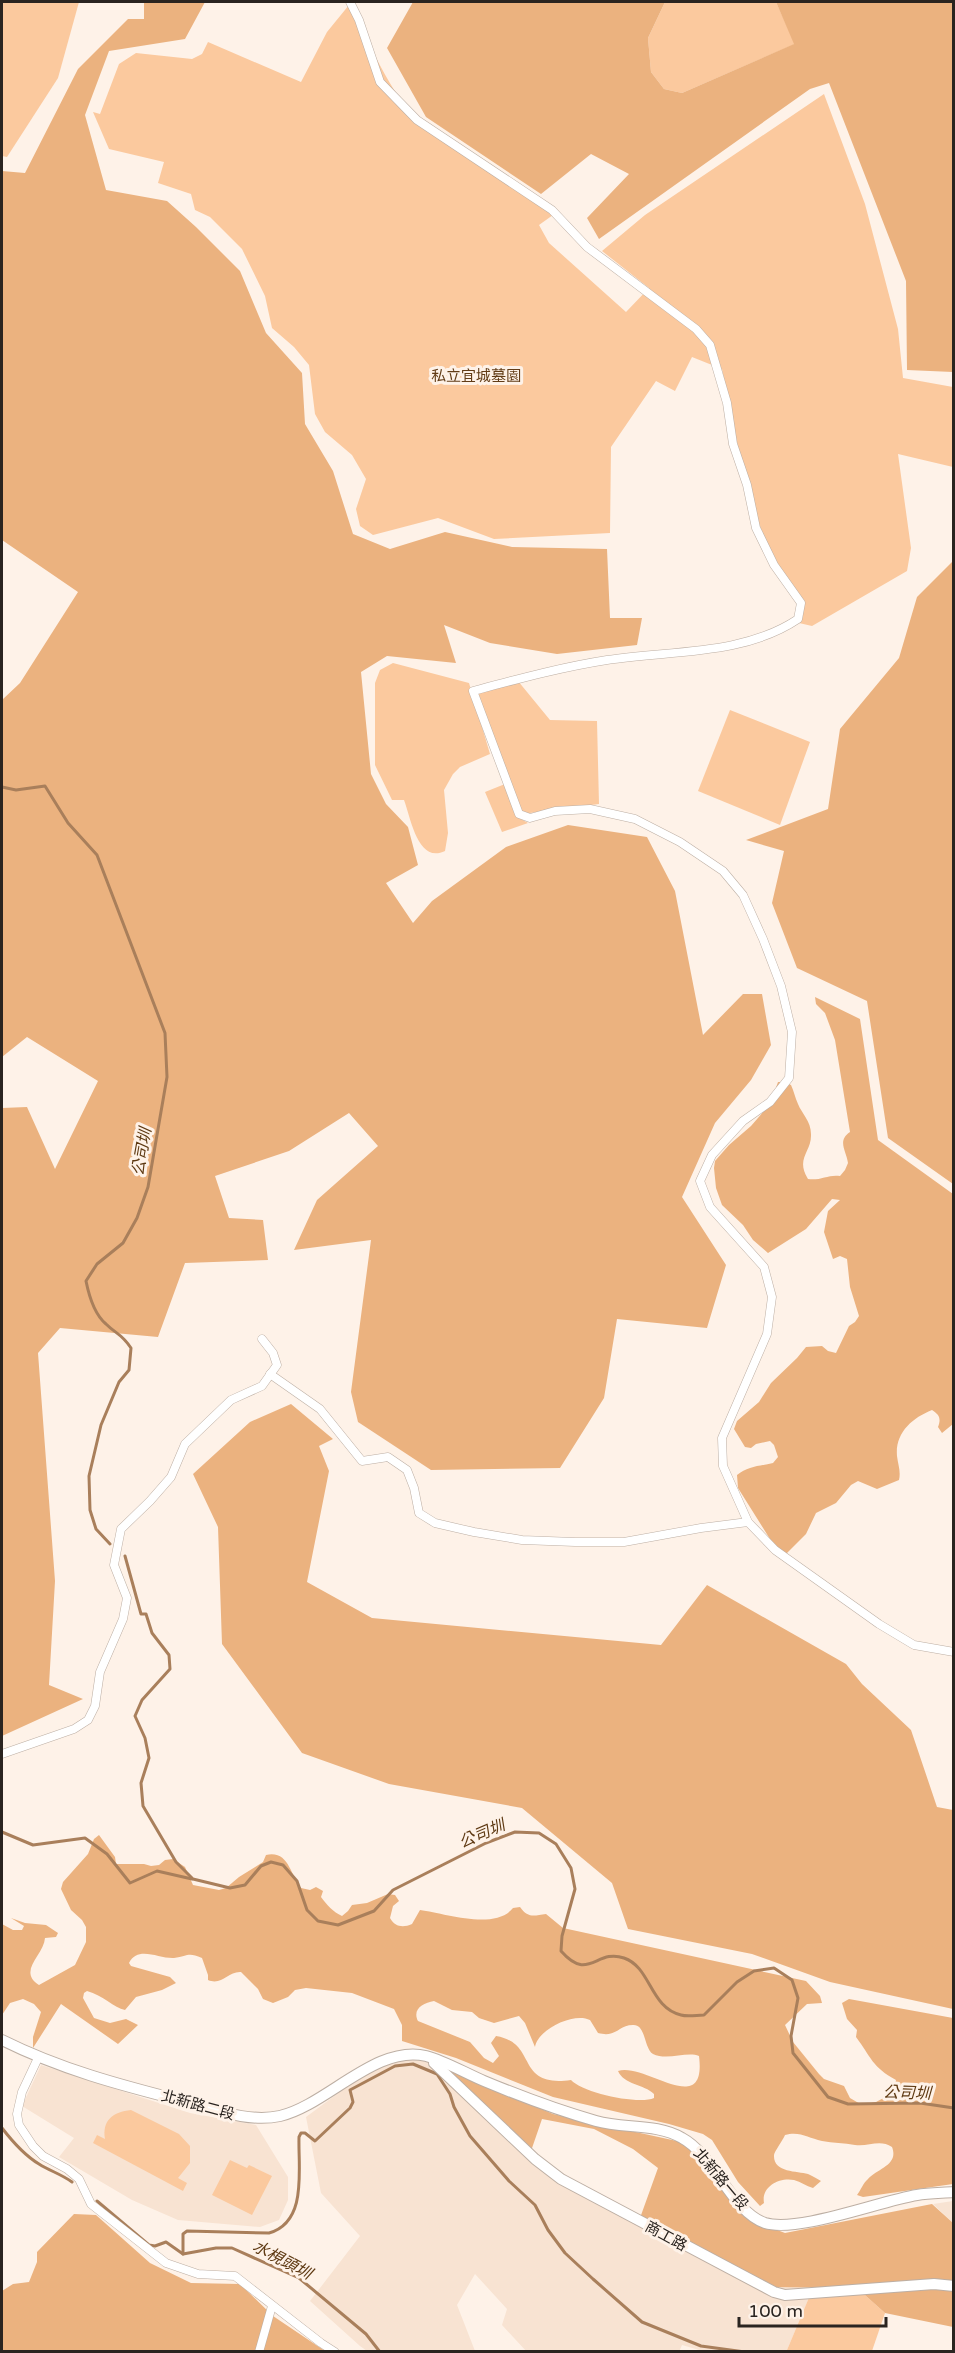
<svg xmlns="http://www.w3.org/2000/svg" width="955" height="2353" font-family="'Varela Round','Noto Sans TC',sans-serif">
  <rect width="100%" height="100%" fill="#fef2e8"/>
  <!-- built -->
  <g fill="#f8e3d2">
    <polygon points="391,2054 427,2059 531,2151 573,2181 640,2218 813,2288 787,2350 706,2352 682,2345 679,2352 527,2352 502,2325 507,2309 475,2274 457,2305 475,2351 367,2351 360,2346 310,2301 360,2236 321,2193 306,2117"/>
    <polygon points="41,2065 190,2113 256,2125 288,2177 288,2200 279,2220 260,2227 178,2220 132,2200 59,2157 74,2138 22,2106"/>
    <polygon points="953,2201 953,2223 933,2204"/>
  </g>
  <!-- green -->
  <g fill="#fbc99e">
    <polygon points="2,2 79,2 58,78 7,157 2,156"/>
    <polygon points="665,2 776,2 795,44 682,93 664,89 651,72 648,38"/>
    <path d="M349,5C375,52 391,100 433,135L553,215L539,225L549,243L626,312L649,288L602,251L645,215L824,94L865,204L898,329L903,378L953,387V467L898,454L911,548L907,571L812,626L799,623L803,608C788,582 770,555 760,526C742,476 733,421 722,369L692,357L675,391L656,381L611,447L610,533L494,539L438,518L373,535L360,526L356,509L366,479L352,455L325,432L315,414L309,365L294,347L272,328L265,296L242,249L210,217L195,210L191,194L158,183L164,162L109,149L93,112L100,114L119,64L136,53L192,59L202,54L208,42L301,82L327,32Z"/>
    <path d="M393,663L469,683L490,754L460,767L453,774L444,790L448,833L445,851C418,864 411,819 404,800H392L375,765V683L380,670Z"/>
    <polygon points="518,681 550,720 597,721 599,804 522,814 477,692"/>
    <polygon points="730,710 810,742 780,825 698,791"/>
    <polygon points="505,784 516,816 528,823 502,832 485,792"/>
    <path d="M131,2110L179,2134L190,2146V2163L178,2178L187,2183L183,2191L93,2143L97,2135L105,2139C102,2120 113,2112 131,2110Z"/>
    <polygon points="230,2160 247,2168 249,2165 272,2176 252,2215 212,2195"/>
    <polygon points="813,2288 857,2288 885,2313 872,2351 794,2352 787,2350"/>
  </g>
  <!-- forest -->
  <g fill="#ebb27f" fill-rule="evenodd">
    <polygon points="144,2 205,2 185,39 109,51 85,115 106,190 167,201 196,227 240,271 266,333 302,373 305,424 333,471 353,534 390,549 445,532 512,547 607,549 610,618 642,618 637,645 557,654 490,643 444,625 456,663 387,656 361,672 371,774 386,804 408,827 418,865 386,883 413,923 432,901 506,847 568,825 647,837 675,891 703,1035 743,994 762,994 771,1045 751,1080 715,1123 682,1197 726,1265 707,1328 617,1319 604,1398 560,1468 431,1470 358,1422 351,1392 371,1240 294,1250 317,1200 378,1146 349,1113 289,1151 215,1176 229,1218 263,1220 268,1260 185,1263 158,1337 60,1328 38,1353 55,1581 49,1685 83,1699 2,1736 2,1108 27,1107 55,1169 98,1081 27,1037 2,1057 2,700 20,683 78,592 2,540 2,171 25,173 78,69 128,19 144,19"/>
    <polygon points="413,2 665,2 648,38 651,72 664,89 682,93 794,44 776,2 953,2 953,372 907,370 906,281 829,83 810,89 599,239 587,218 629,174 591,154 541,194 426,117 387,48"/>
    <polygon points="953,561 953,1184 888,1138 867,1001 797,968 772,903 784,851 746,840 828,809 840,729 899,658 917,597"/>
    <path d="M815,997L860,1019L878,1140L953,1194V1424L942,1433L938,1427C941,1419 940,1415 932,1410C912,1418 895,1433 897,1456C898,1465 901,1471 899,1480L877,1489L858,1481L851,1485L836,1503L816,1513L806,1534L786,1554L775,1547L738,1488L737,1475C748,1466 760,1466 773,1463L778,1457L774,1445L770,1441L756,1444L751,1448L745,1447L734,1429L737,1421L759,1402L771,1383L797,1358L806,1347L822,1346L828,1351L836,1353L849,1326L855,1322L859,1316L850,1287L847,1259L840,1256L833,1259L824,1232L828,1211L840,1200L832,1199L806,1229L768,1253L753,1240L743,1225L722,1205L716,1188L714,1168L715,1161L729,1145L751,1126L770,1104L778,1082H785L791,1085C794,1091 795,1098 798,1104C802,1114 811,1121 811,1134C812,1152 795,1158 808,1179C820,1181 829,1174 840,1176L845,1170L848,1163C846,1150 837,1141 850,1132L835,1040L825,1013L816,1004Z"/>
    <polygon points="291,1404 333,1439 319,1446 329,1471 307,1582 372,1618 661,1645 707,1585 846,1664 862,1684 911,1730 937,1807 953,1810 953,2009 830,1982 752,1954 628,1929 612,1883 522,1808 389,1784 302,1753 222,1644 218,1527 193,1474 250,1422"/>
    <path d="M99,1835L115,1857L116,1864H144L151,1866L159,1865L165,1860L173,1859L185,1867L193,1885L219,1890L226,1888L239,1877L263,1862L266,1855C289,1850 290,1875 301,1888L310,1890L316,1887L323,1891L321,1897C327,1905 333,1912 342,1916L348,1911L352,1905L367,1903L388,1894L395,1895L399,1901L393,1906L390,1918C395,1927 403,1928 412,1924L420,1910C444,1913 495,1931 513,1908L520,1907C528,1918 533,1916 546,1914L563,1928L806,1981L820,1996L822,2003L807,2004L785,2025L793,2042L819,2074L824,2079L844,2086L850,2098L862,2105L876,2102L893,2093L896,2080C872,2067 871,2057 856,2037L857,2030L847,2019L842,2003L849,1999L953,2018V2184L863,2197L857,2195C861,2190 863,2183 868,2179C878,2168 899,2165 892,2147C880,2139 868,2147 855,2145C844,2143 833,2143 822,2141C808,2138 800,2131 785,2135C783,2140 774,2152 774,2155C773,2173 797,2171 808,2174C813,2176 817,2179 821,2181L813,2188C806,2186 801,2182 794,2180C780,2177 761,2186 764,2203L760,2206L738,2182L712,2140L703,2134L669,2124L553,2097L456,2058L402,2041V2025L394,2009L352,1993L306,1988L295,1990L288,1997L273,2003L263,1999L258,1989L241,1972C228,1971 222,1986 208,1980V1975L202,1958C188,1952 188,1956 174,1958C159,1959 138,1945 129,1963L131,1966L170,1977L176,1983L162,1990L136,1997L125,2010C114,2008 103,1995 87,1991L84,1993L83,1998L94,2018L110,2023L126,2019L138,2025L118,2044L61,2004L33,2048V2037L41,2012L34,2004L23,1999L10,2003L2,2015V1924L13,1930H22L24,1926L11,1918L25,1923L46,1925L58,1933L56,1937L45,1938C44,1955 17,1971 39,1985L75,1965L86,1942V1927L82,1920L71,1910L61,1889L63,1882L88,1854L94,1839ZM434,2001L452,2010L472,2012L479,2018L494,2023L519,2016L525,2023L535,2047C538,2029 574,2012 590,2020L598,2033C617,2038 618,2025 633,2025C646,2024 644,2049 653,2054C667,2061 687,2051 699,2056C707,2120 645,2062 618,2071C624,2085 644,2084 654,2094V2098C639,2105 583,2093 571,2080C514,2088 539,2043 496,2036L491,2043L499,2056L493,2063L484,2058L470,2042L418,2021C412,2009 423,2003 434,2001Z"/>
    <polygon points="427,2059 553,2114 686,2143 746,2218 785,2233 932,2204 953,2223 953,2327 885,2313 857,2288 772,2287 640,2218 658,2168 633,2149 594,2129 542,2119 531,2151"/>
    <polygon points="74,2214 96,2215 150,2263 191,2283 240,2284 273,2316 325,2351 2,2351 2,2291 13,2284 29,2282 37,2262 37,2252"/>
  </g>
  <g fill="none" stroke-linecap="round" stroke-linejoin="round">
    <!-- stream -->
    <g stroke="#a97f5b" stroke-width="3">
      <path d="M2,787L16,790L45,786L68,823L97,855L165,1033L167,1077L148,1187L137,1218L123,1243L97,1264L86,1281C89,1296 94,1314 106,1324C117,1335 121,1333 131,1348L129,1370L119,1382L101,1425L89,1476L90,1510L96,1529L110,1544"/>
      <path d="M125,1556L141,1614H146L152,1633L169,1655L170,1669L142,1700L135,1716L145,1738L149,1758L141,1783L143,1806L176,1862L193,1879L230,1888L245,1885L261,1866L271,1862L283,1865L297,1881L307,1910L318,1921L338,1925L374,1911L393,1890L486,1843L515,1832L539,1833L556,1844L571,1868L575,1889L562,1936L561,1951C589,1983 596,1948 624,1958C651,1967 650,2008 681,2015C688,2017 697,2015 704,2015L737,1982L754,1971L774,1968L792,1980L798,1998L791,2036L793,2053L828,2097L848,2104L920,2103L954,2108"/>
      <polyline points="2,1832 33,1845 85,1838 107,1854 130,1883 157,1871 192,1879"/>
      <path d="M2,2128C12,2141 24,2155 39,2164C50,2171 61,2174 72,2182"/>
      <polyline points="97,2201 149,2245 155,2246 166,2242 183,2254 216,2248 232,2248 299,2278 366,2334 380,2352"/>
      <path d="M183,2254V2234L187,2231L269,2233C308,2222 298,2169 299,2137L301,2133H305L315,2141L350,2108L353,2102L350,2090L395,2066L413,2064L437,2074L450,2094L454,2107L470,2136L509,2181L535,2205L548,2230L565,2253L593,2279L642,2322L701,2346L745,2352"/>
    </g>
    <!-- street casing -->
    <g stroke="#bdafa4" stroke-width="9">
      <g id="street">
        <path d="M350,2L359,20L380,82L417,120L552,210L587,247L696,329L710,345L727,403L733,444L747,485L756,528L774,565L801,603L798,619C743,656 670,650 607,660C562,667 518,679 473,691L519,814L530,818L555,811L590,809L635,819L680,842L723,871L743,895L763,939L781,986L792,1032L789,1078L770,1102L743,1121L712,1155L700,1181L710,1207L764,1267L772,1297L767,1334L722,1438L723,1466L748,1522L775,1550L879,1624L914,1645L954,1652"/>
        <polyline points="270,1374 320,1409 362,1461 388,1457 407,1470 414,1488 419,1513 435,1523 474,1532 522,1540 575,1542 624,1542 701,1528 748,1522"/>
        <polyline points="2,1754 74,1729 88,1720 95,1706 100,1672 123,1619 127,1598 114,1565 121,1529 150,1501 171,1477 185,1444 231,1400 262,1386 277,1365 273,1353 262,1339"/>
        <polyline points="38,2058 22,2092 17,2114 19,2125 33,2146 43,2156 67,2169 79,2179 91,2204 166,2263 198,2274 235,2276 321,2343 335,2352"/>
        <polyline points="259,2352 272,2306"/>
      </g>
    </g>
    <!-- secondary casing -->
    <g stroke="#bdafa4" stroke-width="12">
      <g id="secondary">
        <path d="M2,2040C60,2069 120,2085 183,2101C214,2109 248,2123 280,2116C327,2105 376,2044 426,2056C445,2061 465,2073 484,2081C520,2096 557,2110 596,2121C624,2129 656,2123 682,2138C714,2155 732,2212 765,2223C798,2233 880,2201 917,2195C929,2193 942,2193 954,2192"/>
        <polyline points="434,2063 535,2159 561,2179 774,2292 785,2295 934,2284 954,2286"/>
      </g>
    </g>
    <!-- street -->
    <use href="#street" stroke="#fff" stroke-width="8"/>
    <!-- secondary -->
    <use href="#secondary" stroke="#fff" stroke-width="10"/>
  </g>
  <g text-anchor="middle" dominant-baseline="central" stroke-width="6" stroke-linejoin="round" paint-order="stroke">
    <!-- park labels -->
    <g font-size="15" fill="#623c16" stroke="#fef2e8">
      <text x="476" y="376">私立宜城墓園</text>
    </g>
    <!-- street labels -->
    <g font-size="15" fill="#2a2420" stroke="#fef2e8">
      <text transform="translate(198 2105) rotate(15)">北新路二段</text>
      <text transform="translate(721 2179) rotate(50)">北新路一段</text>
      <text transform="translate(666 2236) rotate(29)">商工路</text>
    </g>
    <!-- water labels -->
    <g font-size="16" font-style="italic" fill="#5e3912" stroke="#fef2e8">
      <text transform="translate(142 1152) rotate(-80)">公司圳</text>
      <text transform="translate(482 1834) rotate(-23)">公司圳</text>
      <text transform="translate(907 2093) rotate(2)">公司圳</text>
      <text transform="translate(282 2260) rotate(28)">水梘頭圳</text>
    </g>
  </g>
  <!-- border -->
  <rect width="955" height="2353" fill="none" stroke="#2a2420" stroke-width="6"/>
  <!-- scale -->
  <path d="M739 2317v9h147v-9" fill="none" stroke="#2a2420" stroke-width="3"/>
  <text x="748" y="2317" font-size="18" fill="#2a2420" stroke="#fef2e8" stroke-width="4.5" paint-order="stroke">100 m</text>
</svg>
